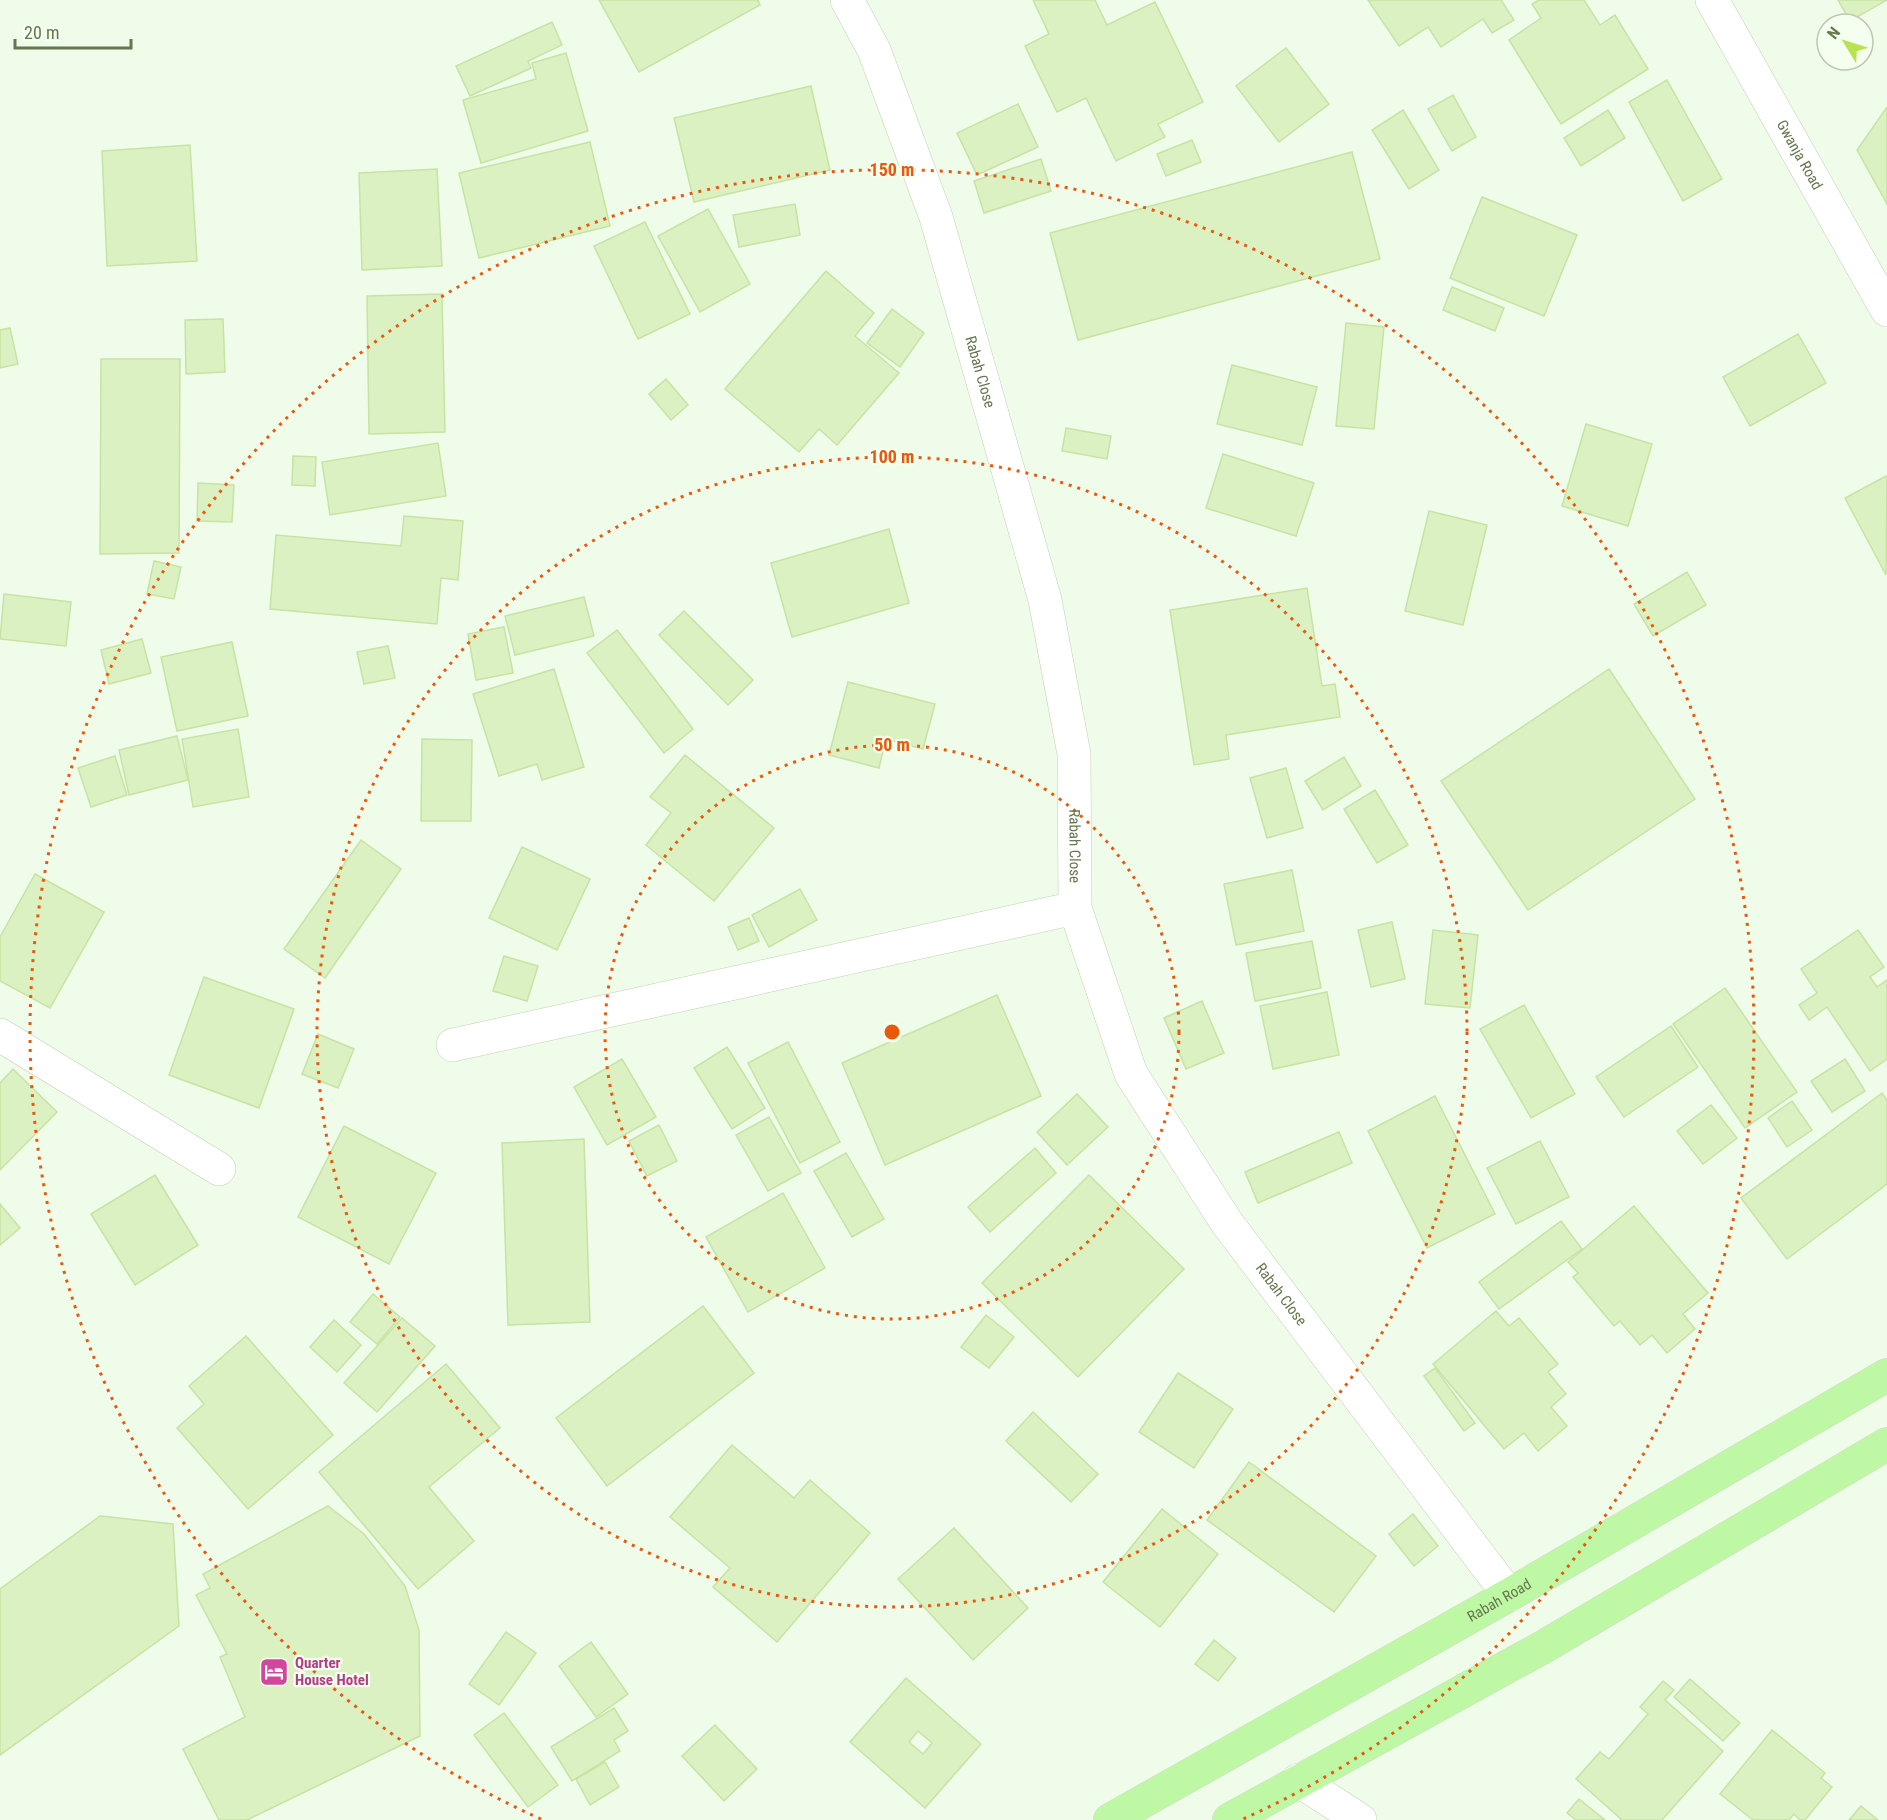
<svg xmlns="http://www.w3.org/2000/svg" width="1887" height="1820" font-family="'Roboto Condensed',sans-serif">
  <rect width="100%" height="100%" fill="#f0fcea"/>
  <!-- building -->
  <g fill="#dbf1c2" stroke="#c7e3a3" stroke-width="1.5" fill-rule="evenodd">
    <polygon points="599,0 758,0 760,5 639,72"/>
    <polygon points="1033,0 1095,0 1107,25 1155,2 1203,102 1158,124 1165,137 1116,161 1086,98 1057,112 1025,46 1049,34"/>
    <polygon points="1368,0 1501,0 1514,20 1492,33 1483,19 1441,47 1428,27 1399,46"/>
    <polygon points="1539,0 1584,0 1600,25 1615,15 1648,69 1561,124 1509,40 1541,18 1532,4"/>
    <polygon points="1838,0 1887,0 1850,21"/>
    <polygon points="552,22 562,45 528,61 531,68 470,96 456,66"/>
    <polygon points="1286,48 1329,104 1279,142 1236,86"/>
    <polygon points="566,53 588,131 481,163 463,100 536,79 532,63"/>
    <polygon points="1667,80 1722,179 1683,201 1629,102"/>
    <polygon points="811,86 830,170 694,202 674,118"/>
    <polygon points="1453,95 1476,137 1452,151 1428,109"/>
    <polygon points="1018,104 1038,147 977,175 957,133"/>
    <polygon points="1887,107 1887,204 1857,150"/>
    <polygon points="1403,110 1439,170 1409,189 1372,130"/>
    <polygon points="1608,110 1625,138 1581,166 1564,138"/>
    <polygon points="1192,140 1201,162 1166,176 1157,154"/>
    <polygon points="590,142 610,226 479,258 459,173"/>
    <polygon points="190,145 197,261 107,266 102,151"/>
    <polygon points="1352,152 1380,259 1078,340 1050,233"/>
    <polygon points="1041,159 1051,191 984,213 974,181"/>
    <polygon points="437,169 442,266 362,270 359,173"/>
    <polygon points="1482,197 1577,235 1544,316 1450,278"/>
    <polygon points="795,204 800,235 739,247 733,215"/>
    <polygon points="708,209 750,284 700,312 658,236"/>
    <polygon points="645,222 690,314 638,339 594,246"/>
    <polygon points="826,271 874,313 855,336 899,373 837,445 819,429 799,452 725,389"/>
    <polygon points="1452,287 1504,308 1495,331 1443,310"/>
    <polygon points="442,294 445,432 369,434 367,296"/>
    <polygon points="892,309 924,333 900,367 867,343"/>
    <polygon points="223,319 225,372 186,374 185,320"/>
    <polygon points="1346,323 1384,327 1374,429 1336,426"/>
    <polygon points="10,328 18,364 0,368 0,330"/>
    <polygon points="1798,334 1826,383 1750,426 1723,377"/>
    <polygon points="101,359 180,359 179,553 100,554"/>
    <polygon points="1232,365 1317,387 1302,445 1217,424"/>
    <polygon points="666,379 688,405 671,420 649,394"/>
    <polygon points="1586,424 1652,444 1628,526 1562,506"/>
    <polygon points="1066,428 1111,436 1107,459 1062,451"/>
    <polygon points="438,443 446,496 330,515 322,462"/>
    <polygon points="1223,454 1314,483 1296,536 1206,508"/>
    <polygon points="293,456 316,457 315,486 292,485"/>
    <polygon points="1886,476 1887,478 1886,575 1845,498"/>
    <polygon points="198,483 234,485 232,522 197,521"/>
    <polygon points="1429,511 1487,525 1463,625 1405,611"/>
    <polygon points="404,516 463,521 458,580 441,578 437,624 270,609 276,535 401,546"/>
    <polygon points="889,529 909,603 792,637 771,563"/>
    <polygon points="154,561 181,567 174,599 147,594"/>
    <polygon points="1687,572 1706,605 1653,636 1634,604"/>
    <polygon points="1307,588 1322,686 1335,684 1340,717 1226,735 1229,759 1194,765 1170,610"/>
    <polygon points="4,594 71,602 66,646 0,639"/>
    <polygon points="584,597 594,636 515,655 505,616"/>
    <polygon points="684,611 753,680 728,705 659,635"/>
    <polygon points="504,627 513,673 476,680 468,634"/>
    <polygon points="617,630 693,729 664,753 587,653"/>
    <polygon points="142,639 151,673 109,684 101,650"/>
    <polygon points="232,642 248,716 177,731 161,657"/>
    <polygon points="388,646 395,678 364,684 357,652"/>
    <polygon points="554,669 584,767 542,780 537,764 499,776 473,694"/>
    <polygon points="1609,669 1695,799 1528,910 1441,781"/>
    <polygon points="848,682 935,704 923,749 886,739 879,768 829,755"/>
    <polygon points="238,729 249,797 193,807 182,739"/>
    <polygon points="177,736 188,780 129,795 119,750"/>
    <polygon points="422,739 472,740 471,821 421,821"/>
    <polygon points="685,755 774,828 714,901 646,845 671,813 650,797"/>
    <polygon points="115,756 127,795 91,807 78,768"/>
    <polygon points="1344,757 1361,786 1323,810 1305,781"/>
    <polygon points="1286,768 1303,828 1267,838 1250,778"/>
    <polygon points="1375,790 1408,845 1377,863 1344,809"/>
    <polygon points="361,840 401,869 325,978 284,949"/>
    <polygon points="522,847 590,879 557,950 489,918"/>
    <polygon points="1292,870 1304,931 1236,945 1224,884"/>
    <polygon points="35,874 104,912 50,1008 0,981 0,937"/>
    <polygon points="800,889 817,920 769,947 752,915"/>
    <polygon points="749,918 759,941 738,950 728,927"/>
    <polygon points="1392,922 1405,979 1371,987 1358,930"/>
    <polygon points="1433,930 1478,935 1470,1008 1425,1004"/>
    <polygon points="1858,930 1884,967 1870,977 1877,987 1887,980 1887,1059 1870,1071 1827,1007 1809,1020 1799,1005 1817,993 1801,969"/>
    <polygon points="1312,941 1321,988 1255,1001 1246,953"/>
    <polygon points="504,956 538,966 527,1001 493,991"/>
    <polygon points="204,977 294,1009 259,1108 169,1075"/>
    <polygon points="1725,988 1797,1092 1745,1128 1673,1024"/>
    <polygon points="1327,992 1339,1055 1273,1069 1260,1006"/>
    <polygon points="997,995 1041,1096 885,1165 842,1063"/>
    <polygon points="1202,1001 1224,1053 1186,1069 1164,1018"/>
    <polygon points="1524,1005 1575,1094 1531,1118 1480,1029"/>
    <polygon points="1671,1026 1698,1067 1624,1117 1596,1077"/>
    <polygon points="318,1034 354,1049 338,1088 302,1074"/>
    <polygon points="788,1042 840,1142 800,1163 748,1063"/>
    <polygon points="727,1047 765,1108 732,1129 694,1068"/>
    <polygon points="622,1059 656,1117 607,1145 574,1087"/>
    <polygon points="1845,1059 1865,1091 1832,1112 1811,1081"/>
    <polygon points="13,1069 57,1112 0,1170 0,1083"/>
    <polygon points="1882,1093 1887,1100 1887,1184 1787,1259 1741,1198"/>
    <polygon points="1077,1094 1108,1127 1067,1165 1037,1132"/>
    <polygon points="1435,1096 1495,1214 1427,1248 1368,1131"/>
    <polygon points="1792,1101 1812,1130 1787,1147 1768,1118"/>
    <polygon points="1711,1105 1737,1138 1703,1164 1677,1131"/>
    <polygon points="769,1117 801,1173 768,1191 736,1135"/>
    <polygon points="659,1125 677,1161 647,1176 629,1141"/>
    <polygon points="344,1126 436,1173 389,1264 298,1217"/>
    <polygon points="1339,1132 1352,1163 1258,1203 1245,1172"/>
    <polygon points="584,1139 590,1322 508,1325 502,1143"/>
    <polygon points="1540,1141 1569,1197 1516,1224 1487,1168"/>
    <polygon points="1035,1148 1056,1173 990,1232 968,1207"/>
    <polygon points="846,1153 884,1219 852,1237 814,1171"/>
    <polygon points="155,1175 198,1245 135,1285 91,1214"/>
    <polygon points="1089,1175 1184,1269 1078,1377 982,1283"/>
    <polygon points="783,1193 825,1268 748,1312 706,1237"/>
    <polygon points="0,1204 20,1228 0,1245"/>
    <polygon points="1634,1206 1708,1293 1683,1314 1695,1329 1667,1353 1652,1335 1640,1345 1620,1321 1614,1326 1573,1277 1578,1273 1568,1262"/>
    <polygon points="1561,1221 1582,1249 1499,1309 1479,1282"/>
    <polygon points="373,1294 400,1317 377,1344 350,1322"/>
    <polygon points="703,1306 754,1373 607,1486 556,1418"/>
    <polygon points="1496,1311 1509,1326 1519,1318 1558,1364 1548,1372 1566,1394 1551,1407 1567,1426 1538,1451 1524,1433 1504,1449 1433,1364"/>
    <polygon points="986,1315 1014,1337 989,1368 961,1347"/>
    <polygon points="402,1318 435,1346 377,1412 344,1383"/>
    <polygon points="334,1320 361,1345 337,1372 310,1347"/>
    <polygon points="246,1336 333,1435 248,1509 177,1428 204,1404 189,1386"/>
    <polygon points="446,1364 500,1428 429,1487 474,1541 418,1589 319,1472"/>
    <polygon points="1435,1368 1475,1423 1464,1431 1424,1376"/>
    <polygon points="1178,1373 1233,1409 1194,1468 1139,1432"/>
    <polygon points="1033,1412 1098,1474 1071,1502 1006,1441"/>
    <polygon points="732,1445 794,1498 810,1480 870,1533 777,1642 713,1587 730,1568 670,1517"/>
    <polygon points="1249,1462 1376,1556 1334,1612 1207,1520"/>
    <polygon points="328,1506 364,1534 405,1586 419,1630 420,1736 247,1820 219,1820 183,1749 245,1717 220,1657 227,1654 196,1595 210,1588 203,1574"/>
    <polygon points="1162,1509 1218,1554 1160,1627 1103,1582"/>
    <polygon points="1413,1514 1438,1546 1414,1566 1389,1534"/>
    <polygon points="100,1516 173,1524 179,1626 0,1755 0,1589"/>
    <polygon points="954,1528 1028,1608 973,1660 898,1579"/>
    <polygon points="506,1632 536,1653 499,1705 469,1684"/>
    <polygon points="1214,1640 1236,1658 1218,1681 1195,1664"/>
    <polygon points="591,1642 628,1694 596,1717 559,1666"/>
    <path d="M906,1678L981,1744L925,1808L850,1742ZM918,1731L932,1743L923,1754L909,1742Z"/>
    <polygon points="1690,1679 1740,1723 1723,1741 1674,1697"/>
    <polygon points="1663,1681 1674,1690 1665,1700 1723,1751 1662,1820 1622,1820 1576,1779 1600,1752 1609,1759 1648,1714 1640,1707"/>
    <polygon points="614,1708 628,1731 614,1740 620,1751 572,1781 551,1747"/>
    <polygon points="504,1713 558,1785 528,1807 474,1735"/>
    <polygon points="715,1725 757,1769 724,1801 682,1756"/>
    <polygon points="1772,1730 1825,1773 1821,1778 1832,1787 1805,1820 1800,1820 1794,1814 1789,1820 1753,1820 1720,1794"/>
    <polygon points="605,1762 619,1787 590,1805 576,1779"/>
    <polygon points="1579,1799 1605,1820 1576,1820 1567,1813"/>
    <polygon points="1861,1806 1878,1820 1849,1820"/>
  </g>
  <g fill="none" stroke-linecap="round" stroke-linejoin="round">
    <!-- minor casing -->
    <g stroke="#c1d1b2" stroke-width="34">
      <g id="minor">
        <path id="s1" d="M847,0L874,50L936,217L1045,600L1074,754L1075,908L1131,1074L1227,1223L1509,1595"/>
        <path id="s2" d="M1712,0L1887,310"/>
        <polyline points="0,1035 219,1169"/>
        <polyline points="453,1045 1075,908"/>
        <polyline points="1298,1780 1360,1820"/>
      </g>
    </g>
    <!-- primary casing -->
    <g stroke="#d4d9cd" stroke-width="34">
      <g id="primary">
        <path id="s3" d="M1110,1820L1509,1595L1887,1375"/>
        <polyline points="1229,1820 1545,1646 1887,1444"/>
      </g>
    </g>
    <!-- minor -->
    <use href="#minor" stroke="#fff" stroke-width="33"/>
    <!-- primary -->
    <use href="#primary" stroke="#bff8a5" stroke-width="33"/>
  </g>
  <!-- distance rings -->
  <g fill="none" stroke="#e8590c" stroke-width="3" stroke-dasharray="3 6">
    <circle cx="892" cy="1032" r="287"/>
    <circle cx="892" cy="1032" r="575"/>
    <path d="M541 1819A862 862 0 1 1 1243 1819"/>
  </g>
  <!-- icons -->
  <defs>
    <g id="hotel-square" transform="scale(1.5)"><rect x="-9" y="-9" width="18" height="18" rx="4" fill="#d1479c" stroke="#f5fff0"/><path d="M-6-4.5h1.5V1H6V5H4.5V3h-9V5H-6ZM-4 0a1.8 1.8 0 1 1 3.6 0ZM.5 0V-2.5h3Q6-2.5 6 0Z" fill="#fff"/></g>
  </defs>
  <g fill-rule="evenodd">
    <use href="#hotel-square" x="274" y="1672"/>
  </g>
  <g text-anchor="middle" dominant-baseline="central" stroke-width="4.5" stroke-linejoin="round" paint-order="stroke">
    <!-- street labels -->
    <g font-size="15" fill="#65774d" stroke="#f5fff0">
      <text stroke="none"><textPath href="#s2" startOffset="178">Gwanja Road</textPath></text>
      <text stroke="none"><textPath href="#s1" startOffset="396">Rabah Close</textPath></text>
      <text stroke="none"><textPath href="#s1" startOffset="882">Rabah Close</textPath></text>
      <text stroke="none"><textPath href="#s1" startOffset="1386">Rabah Close</textPath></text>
      <text stroke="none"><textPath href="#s3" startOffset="447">Rabah Road</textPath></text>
    </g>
    <!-- hotel labels -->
    <g font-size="15" font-weight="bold" fill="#b23c85" stroke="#f5fff0" text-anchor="start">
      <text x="295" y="1663">Quarter<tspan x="295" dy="17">House Hotel</tspan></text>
    </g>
  </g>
  <circle cx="892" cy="1032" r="9" fill="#e8590c" stroke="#f5fff0" stroke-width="3"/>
  <g font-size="18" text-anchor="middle" font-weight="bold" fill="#e8590c" stroke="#f5fff0" stroke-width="4.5" stroke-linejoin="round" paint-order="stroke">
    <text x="892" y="176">150 m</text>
    <text x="892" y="463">100 m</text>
    <text x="892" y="751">50 m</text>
  </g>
  <!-- north arrow -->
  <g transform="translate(1845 42) rotate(308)"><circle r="28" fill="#f5fff0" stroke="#bbc9af" stroke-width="1.5"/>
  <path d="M0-4.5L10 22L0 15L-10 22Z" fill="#b9e253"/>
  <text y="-9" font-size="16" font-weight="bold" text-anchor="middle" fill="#65774d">N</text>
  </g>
  <!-- scale -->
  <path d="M15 39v9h116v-9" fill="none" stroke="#65774d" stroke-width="3"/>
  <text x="24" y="39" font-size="18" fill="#65774d" stroke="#f5fff0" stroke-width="4.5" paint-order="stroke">20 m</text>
</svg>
